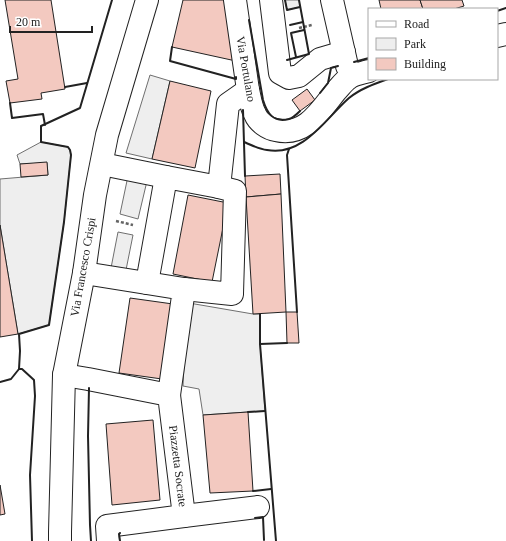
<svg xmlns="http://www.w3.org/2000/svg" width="506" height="541" font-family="Georgia,serif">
  <rect width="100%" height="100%" fill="#fff"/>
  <!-- green -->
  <g fill="#eee" stroke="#6f6f6f">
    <polygon points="285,0 299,0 300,7 287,10"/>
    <polygon points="150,75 170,81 152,159 126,153"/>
    <polygon points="41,142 68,147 70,150 71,155 64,222 49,325 18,334 0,225 0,179 48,175 47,163 20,164 17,155"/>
    <polygon points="128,176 147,181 138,219 120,214"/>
    <polygon points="118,232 133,235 126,270 111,268"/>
    <polygon points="189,303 253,314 260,314 260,344 265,411 248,412 203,415 199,389 183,386 185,344"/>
  </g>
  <!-- building -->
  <g fill="#f3c9c0" stroke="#222">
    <polygon points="5,0 51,0 65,89 41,93 42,99 10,103 6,81 18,79"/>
    <polygon points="183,0 228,0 236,61 172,47"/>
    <polygon points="379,0 420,0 423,9 381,9"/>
    <polygon points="420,0 462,0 464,6 454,9 423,9"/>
    <polygon points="170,81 211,91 195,168 152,159"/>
    <polygon points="307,89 315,100 300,111 292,100"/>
    <polygon points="47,162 48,175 21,177 20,164"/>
    <polygon points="280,174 281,194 246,197 245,176"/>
    <polygon points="281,194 286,312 253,314 246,197"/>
    <polygon points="188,195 228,203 212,282 173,274"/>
    <polygon points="0,225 18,334 0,337"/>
    <polygon points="130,298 173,304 162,379 119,373"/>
    <polygon points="286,312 297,312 299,343 287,343"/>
    <polygon points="248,412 253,491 210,493 203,415"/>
    <polygon points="153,420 160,500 112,505 106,424"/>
    <polygon points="0,485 5,514 0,515"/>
  </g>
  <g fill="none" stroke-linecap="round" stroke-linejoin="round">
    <!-- minor casing -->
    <g stroke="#222" stroke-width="24">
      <g id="minor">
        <path d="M235,0L248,90C250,98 251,107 255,114C258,122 268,129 276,130C305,137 320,111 336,91C340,87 344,81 349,78C354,74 363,73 369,71"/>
        <polyline points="271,0 280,73 289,78 299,76 320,59 344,52"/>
        <polyline points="332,0 347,66"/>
        <polyline points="497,36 506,34"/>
        <polyline points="102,164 166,177"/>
        <polyline points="84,273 184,289 169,395"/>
        <polyline points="147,283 166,177 219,187 228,104 248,90"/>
        <polyline points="184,289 232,294 235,191 219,187"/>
        <polyline points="64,375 88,379 169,395 184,516 107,526 108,541"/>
        <polyline points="184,516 258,507"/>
      </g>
    </g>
    <!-- major casing -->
    <g stroke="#222" stroke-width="24">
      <polyline id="major" points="60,541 60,532 64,375 84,273 95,195 107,135 147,0"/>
    </g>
    <!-- path -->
    <g stroke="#646464" stroke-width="2.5" stroke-dasharray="3 2" stroke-linecap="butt">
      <polyline points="299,28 312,25"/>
      <polyline points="116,221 133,225"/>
    </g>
    <!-- minor -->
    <use href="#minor" stroke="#fff" stroke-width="22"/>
    <!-- major -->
    <use href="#major" stroke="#fff" stroke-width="22"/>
    <!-- wall -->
    <g stroke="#222" stroke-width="2">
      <polyline points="285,0 287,10 300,7"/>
      <polyline points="497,11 506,8"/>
      <path d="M249,20L263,100C267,113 273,123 289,119C293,118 297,114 300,111"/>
      <polyline points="290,25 303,22"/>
      <polyline points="172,47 170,61 236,79 236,77"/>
      <polyline points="296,57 291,33 304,30"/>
      <polyline points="287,60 309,54 299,0"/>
      <polyline points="354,62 369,58"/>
      <polyline points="65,87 87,83"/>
      <polyline points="320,93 328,83 331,68 338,66"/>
      <polyline points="10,103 12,118 43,114 45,125"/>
      <polyline points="243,110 245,176"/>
      <path d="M244,142C251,145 259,149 267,150C303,157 326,118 349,98C360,89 374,84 388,79"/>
      <polyline points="289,149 287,155 297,312"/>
      <polyline points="260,314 260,344 276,541"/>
      <polyline points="260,344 287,343"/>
      <polyline points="19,369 22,369 34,380 35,396 30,475 32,541"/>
      <polyline points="0,382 11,379 19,369 20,351 19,334 49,325 64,222 71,155 70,150 68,147 41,142 41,126 80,108 112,0"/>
      <polyline points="89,388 88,436 90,525 91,541"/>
      <polyline points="248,412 265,411"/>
      <polyline points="253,491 271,489"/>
      <polyline points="255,518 263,517 264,540"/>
      <polyline points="120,541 119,534 120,533"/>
    </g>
  </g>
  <g text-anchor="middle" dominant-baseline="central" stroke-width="3" stroke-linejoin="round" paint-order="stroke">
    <!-- street labels -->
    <g font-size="12" fill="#222" stroke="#fff">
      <text transform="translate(246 69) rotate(80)">Via Portulano</text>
      <text transform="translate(83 267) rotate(-80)">Via Francesco Crispi</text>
      <text transform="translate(178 466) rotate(83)">Piazzetta Socrate</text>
    </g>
  </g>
  <!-- legend -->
  <rect x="368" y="8" width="130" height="72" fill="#ffffff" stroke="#a7a7a7"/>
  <rect x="376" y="21" width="20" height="6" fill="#ffffff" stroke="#a7a7a7"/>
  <text x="404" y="28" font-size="12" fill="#222222">Road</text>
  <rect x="376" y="38" width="20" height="12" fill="#eeeeee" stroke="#a7a7a7"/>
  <text x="404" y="48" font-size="12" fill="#222222">Park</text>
  <rect x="376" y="58" width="20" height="12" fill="#f3c9c0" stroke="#a7a7a7"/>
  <text x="404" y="68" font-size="12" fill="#222222">Building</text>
  <!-- scale -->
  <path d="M10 26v6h82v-6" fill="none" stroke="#222222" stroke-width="2"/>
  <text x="16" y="26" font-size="12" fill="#222222" stroke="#ffffff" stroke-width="3" paint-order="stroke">20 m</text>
</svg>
